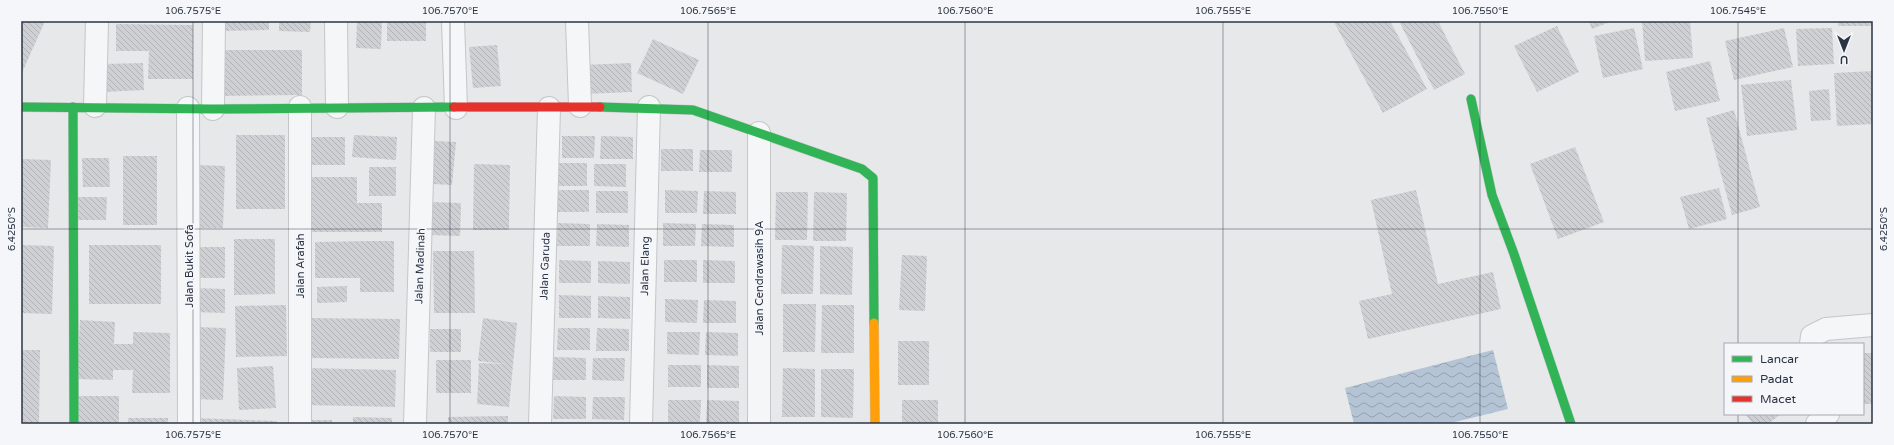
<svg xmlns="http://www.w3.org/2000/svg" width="1894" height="445" font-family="'Varela Round',sans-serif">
  <defs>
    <pattern id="water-waves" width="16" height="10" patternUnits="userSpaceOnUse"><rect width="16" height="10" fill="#b4c4d5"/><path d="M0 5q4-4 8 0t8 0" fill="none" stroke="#93a0af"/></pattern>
    <pattern id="building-back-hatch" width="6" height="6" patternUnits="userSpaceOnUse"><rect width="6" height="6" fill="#ced0d3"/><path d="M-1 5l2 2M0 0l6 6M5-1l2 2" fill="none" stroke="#b1b3b6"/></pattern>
  </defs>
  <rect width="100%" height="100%" fill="#e6e8ea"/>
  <!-- water -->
  <polygon fill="url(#water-waves)" points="1493,350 1508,409 1447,424 1354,424 1345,388"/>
  <!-- building -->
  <g fill="url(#building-back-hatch)">
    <polygon points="21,21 45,21 21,75"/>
    <polygon points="220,21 269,21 269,30 221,31"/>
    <polygon points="279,21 311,21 310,32 279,31"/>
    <polygon points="357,21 382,21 381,49 356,48"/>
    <rect x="387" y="21" width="39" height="20"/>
    <polygon points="1336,21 1390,21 1427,89 1383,113 1334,22"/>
    <polygon points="1399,21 1438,21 1465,74 1434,90"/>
    <polygon points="1589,21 1612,21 1592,29"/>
    <polygon points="1642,21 1690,21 1693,58 1645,61"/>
    <rect x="1838" y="21" width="35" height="5"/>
    <polygon points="116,24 193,25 193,79 148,79 149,51 116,51"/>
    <polygon points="1557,26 1579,72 1537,92 1514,46"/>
    <polygon points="1634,28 1643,69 1603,78 1594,36"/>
    <polygon points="1784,28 1793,67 1734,80 1725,41"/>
    <polygon points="1832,28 1834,64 1798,66 1796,29"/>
    <polygon points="653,39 699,60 683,94 637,73"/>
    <polygon points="497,45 501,86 473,88 469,47"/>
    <polygon points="218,50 302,50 302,95 218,96"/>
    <polygon points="1710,61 1720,101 1675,111 1666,72"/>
    <polygon points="143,63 144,90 103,92 102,64"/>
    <polygon points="631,63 632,92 583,94 582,65"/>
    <polygon points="1873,71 1873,124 1837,126 1834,73"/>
    <polygon points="1791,80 1797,130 1747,136 1741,85"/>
    <polygon points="1829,89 1831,120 1811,121 1809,91"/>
    <polygon points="1734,110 1760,207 1732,215 1706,118"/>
    <rect x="236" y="135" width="49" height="74"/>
    <polygon points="354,135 397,137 396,160 352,157"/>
    <polygon points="562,136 595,136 594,158 562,158"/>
    <polygon points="601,136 633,137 633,159 600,159"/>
    <rect x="303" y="137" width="42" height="28"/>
    <polygon points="434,141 456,142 452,185 432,184"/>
    <polygon points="1575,147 1604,222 1558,239 1530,164"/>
    <rect x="661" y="149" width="32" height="22"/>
    <polygon points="700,150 732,150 732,172 699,172"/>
    <rect x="123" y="156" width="34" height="69"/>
    <polygon points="82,158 109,158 110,187 83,187"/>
    <polygon points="21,159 51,160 48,228 21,227"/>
    <rect x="555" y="163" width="32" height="23"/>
    <polygon points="474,164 510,165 509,230 473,230"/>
    <polygon points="594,164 626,164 626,187 594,186"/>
    <polygon points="197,165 225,166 223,228 195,228"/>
    <rect x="369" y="167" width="27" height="29"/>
    <polygon points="307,177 357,177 357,203 382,203 382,232 307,232"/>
    <polygon points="1719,188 1727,219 1689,229 1680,197"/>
    <rect x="557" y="190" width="32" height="22"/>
    <polygon points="665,190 698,191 697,213 665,213"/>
    <polygon points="1416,190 1438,284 1493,272 1501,309 1368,339 1359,301 1392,294 1371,200"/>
    <rect x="596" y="191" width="32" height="22"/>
    <polygon points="704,191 736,192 736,214 703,214"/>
    <polygon points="776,192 808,192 807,240 775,240"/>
    <polygon points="814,192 847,193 846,241 813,241"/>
    <polygon points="77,197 107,197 106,220 76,220"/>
    <polygon points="430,202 461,203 460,236 428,235"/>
    <polygon points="558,223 590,224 590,246 557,246"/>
    <polygon points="663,223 696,224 695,246 663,246"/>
    <polygon points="597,224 629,225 629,247 596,246"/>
    <polygon points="702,224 734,225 734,247 701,246"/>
    <polygon points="234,239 275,239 275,294 234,295"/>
    <polygon points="369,241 394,241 394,292 360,292 360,278 315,278 315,242"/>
    <polygon points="21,245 54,246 52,314 21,313"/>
    <rect x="89" y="245" width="72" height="59"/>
    <polygon points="782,245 814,246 813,294 781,294"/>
    <polygon points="820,246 853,247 852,295 820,294"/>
    <rect x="194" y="247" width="31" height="31"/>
    <polygon points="433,251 474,251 475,313 434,313"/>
    <polygon points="902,255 927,256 925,311 899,310"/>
    <polygon points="559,260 591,261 591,283 559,283"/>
    <rect x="664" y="260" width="33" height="22"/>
    <polygon points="703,260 735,261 735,283 703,283"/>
    <polygon points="598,261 630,262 630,284 598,283"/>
    <polygon points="347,286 347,302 317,303 317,287"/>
    <polygon points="193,288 225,289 225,313 192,312"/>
    <polygon points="559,295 591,296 591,318 559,318"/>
    <polygon points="598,296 630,297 630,319 598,318"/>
    <polygon points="665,299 698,300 697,323 665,322"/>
    <polygon points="704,300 736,301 736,323 703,323"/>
    <polygon points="783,304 816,304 815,352 783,352"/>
    <polygon points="286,305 287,356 236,357 235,306"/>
    <polygon points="822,305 854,305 854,353 821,353"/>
    <polygon points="307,318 400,319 399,359 306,358"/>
    <polygon points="483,318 517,323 509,407 477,404 479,363 506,364 478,361"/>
    <polygon points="80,320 115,322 114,344 133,344 133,332 170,333 170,393 132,393 133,370 113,370 113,380 77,379"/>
    <polygon points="194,327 226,328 223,400 191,399"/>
    <polygon points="558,328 590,328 590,350 557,350"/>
    <polygon points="597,328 629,329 629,351 596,351"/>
    <rect x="430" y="329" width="31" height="23"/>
    <polygon points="667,332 700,332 699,355 667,354"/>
    <polygon points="706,332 738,333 738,356 705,355"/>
    <rect x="898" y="341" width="31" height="44"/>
    <polygon points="21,350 40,350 39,424 21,424"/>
    <rect x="1863" y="353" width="10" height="51"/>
    <polygon points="554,357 586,358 586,380 553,380"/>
    <polygon points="593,358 625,358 624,381 592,380"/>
    <rect x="436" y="360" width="35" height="33"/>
    <rect x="668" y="365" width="33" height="22"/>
    <polygon points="707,365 739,366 739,388 707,388"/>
    <polygon points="273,366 276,408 239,410 237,368"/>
    <polygon points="306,368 396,370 395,407 305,405"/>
    <polygon points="783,368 815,369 815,417 782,417"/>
    <polygon points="821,369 854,369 853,418 821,417"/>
    <rect x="76" y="396" width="43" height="28"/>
    <polygon points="554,396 586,397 586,419 553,419"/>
    <polygon points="593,397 625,397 624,420 592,419"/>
    <polygon points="668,400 701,400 700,422 668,422"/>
    <polygon points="707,400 739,401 739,423 706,423"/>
    <rect x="902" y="400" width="36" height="24"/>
    <polygon points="1745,414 1781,414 1768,424 1753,424"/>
    <polygon points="508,416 508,424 448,424 448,417"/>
    <polygon points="353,417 392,418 392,424 353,424"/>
    <rect x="128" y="418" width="40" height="6"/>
    <polygon points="195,418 277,421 277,424 195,424"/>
    <rect x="304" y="420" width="28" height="4"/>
  </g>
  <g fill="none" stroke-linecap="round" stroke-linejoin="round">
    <!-- street casing -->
    <g stroke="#c4c6c8" stroke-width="24">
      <g id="street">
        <polyline points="336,21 337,107"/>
        <polyline points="453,21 456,108"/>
        <polyline points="577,21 580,106"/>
        <polyline points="95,106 97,21"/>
        <polyline points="188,108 189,424"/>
        <polyline points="213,109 214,21"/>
        <polyline points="759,133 759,424"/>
        <polyline points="1811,344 1812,336 1826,329 1873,325"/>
        <polyline points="300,424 300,107"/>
        <polyline points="415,424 424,108"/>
        <polyline points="540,424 549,108"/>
        <polyline points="641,424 649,107"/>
        <polyline points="1817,424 1828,414"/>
      </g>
    </g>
    <!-- fast casing -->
    <g stroke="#c4c6c8" stroke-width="10">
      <g id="fast">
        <polyline points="1471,99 1492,195 1514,254 1571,424"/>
        <polyline points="21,107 213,109 454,107"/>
        <polyline points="73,107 74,424"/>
        <polyline points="600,107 693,110 862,169 873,178 874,323"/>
      </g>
    </g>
    <!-- slow casing -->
    <g stroke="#c4c6c8" stroke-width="10">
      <polyline id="slow" points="874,323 875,424"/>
    </g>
    <!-- jam casing -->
    <g stroke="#c4c6c8" stroke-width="10">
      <polyline id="jam" points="454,107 600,107"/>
    </g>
    <!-- street -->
    <use href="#street" stroke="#f5f6f7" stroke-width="22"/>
    <!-- fast -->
    <use href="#fast" stroke="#30b455" stroke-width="9"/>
    <!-- slow -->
    <use href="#slow" stroke="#ff9f0a" stroke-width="9"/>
    <!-- jam -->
    <use href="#jam" stroke="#e5322d" stroke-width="9"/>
  </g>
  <!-- ticks -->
  <path fill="none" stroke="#2b3445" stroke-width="1" stroke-opacity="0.45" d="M193,21V424M450,21V424M708,21V424M965,21V424M1223,21V424M1480,21V424M1738,21V344M21,229H1873M1738,414V424"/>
  <g text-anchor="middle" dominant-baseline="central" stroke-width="4" stroke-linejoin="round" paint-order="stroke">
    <!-- street labels -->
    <g font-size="11" fill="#2b3445" stroke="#f4f6f9">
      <text transform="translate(189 266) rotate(-90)">Jalan Bukit Sofa</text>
      <text transform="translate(300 266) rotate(-90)">Jalan Arafah</text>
      <text transform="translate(420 266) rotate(-88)">Jalan Madinah</text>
      <text transform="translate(545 266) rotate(-88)">Jalan Garuda</text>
      <text transform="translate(645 266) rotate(-89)">Jalan Elang</text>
      <text transform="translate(759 278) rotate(-90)">Jalan Cendrawasih 9A</text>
    </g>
  </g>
  <!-- border -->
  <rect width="1894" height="445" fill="none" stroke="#f4f6f9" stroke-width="44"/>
  <!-- legend -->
  <rect x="1724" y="343" width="140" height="72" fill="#f4f6f9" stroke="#a4a8b1"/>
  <rect x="1732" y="356" width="20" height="6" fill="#30b455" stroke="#a4a8b1"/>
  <text x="1760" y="363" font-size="12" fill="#2b3445">Lancar</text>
  <rect x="1732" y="376" width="20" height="6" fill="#ff9f0a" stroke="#a4a8b1"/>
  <text x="1760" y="383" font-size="12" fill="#2b3445">Padat</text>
  <rect x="1732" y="396" width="20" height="6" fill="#e5322d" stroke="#a4a8b1"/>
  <text x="1760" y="403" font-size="12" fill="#2b3445">Macet</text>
  <!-- north arrow -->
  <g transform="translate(1844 50) rotate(180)" stroke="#f4f6f9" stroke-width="3" paint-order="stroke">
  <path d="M0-3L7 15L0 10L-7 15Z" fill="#2b3445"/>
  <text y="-6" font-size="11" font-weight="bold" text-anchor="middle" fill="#2b3445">U</text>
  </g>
  <rect x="22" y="22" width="1850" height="401" fill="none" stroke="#2b3445" stroke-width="1.5"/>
  <g font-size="10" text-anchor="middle" fill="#2b3445">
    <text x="193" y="14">106.7575°E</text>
    <text x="450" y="14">106.7570°E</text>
    <text x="708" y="14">106.7565°E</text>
    <text x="965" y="14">106.7560°E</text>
    <text x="1223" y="14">106.7555°E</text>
    <text x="1480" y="14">106.7550°E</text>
    <text x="1738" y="14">106.7545°E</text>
    <text transform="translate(1883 229) rotate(-90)" y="4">6.4250°S</text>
    <text transform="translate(11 229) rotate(-90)" y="4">6.4250°S</text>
    <text x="193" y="438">106.7575°E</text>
    <text x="450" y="438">106.7570°E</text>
    <text x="708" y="438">106.7565°E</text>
    <text x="965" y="438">106.7560°E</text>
    <text x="1223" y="438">106.7555°E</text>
    <text x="1480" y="438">106.7550°E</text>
  </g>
</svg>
